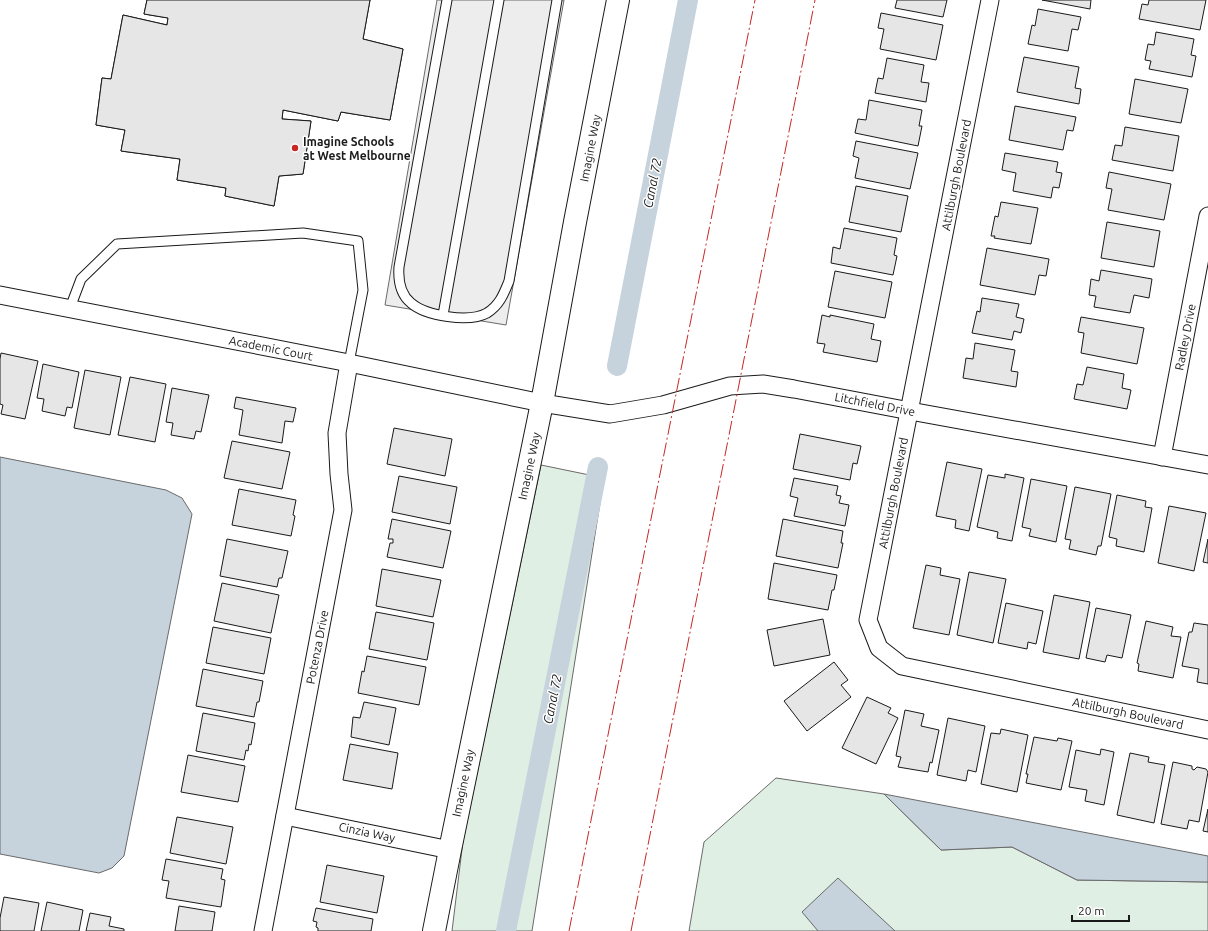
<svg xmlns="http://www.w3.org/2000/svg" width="1208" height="931" font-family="Ubuntu,sans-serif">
  <rect width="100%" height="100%" fill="#fff"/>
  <!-- green -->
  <g fill="#e0efe3" stroke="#6a6a6a">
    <polygon points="541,465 604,478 532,931 452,931 463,841"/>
    <polygon points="776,778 884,794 941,850 1012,847 1077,880 1208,882 1208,931 689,931 704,842"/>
  </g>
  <!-- parking -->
  <polygon fill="#ededed" stroke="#6a6a6a" points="437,0 564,0 506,325 385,305"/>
  <!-- water -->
  <g fill="#c6d2dc" stroke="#6a6a6a">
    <polygon points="0,457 166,490 182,498 192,514 124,856 112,868 99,873 0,854"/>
    <polygon points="884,794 1208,856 1208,882 1077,880 1012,847 941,850"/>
    <polygon points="838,878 895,931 818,931 802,912"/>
  </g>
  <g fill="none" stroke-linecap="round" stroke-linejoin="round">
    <!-- canal -->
    <g stroke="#c6d2dc" stroke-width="20">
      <polyline points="617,366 688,0"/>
      <polyline points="506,931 598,467"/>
    </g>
  </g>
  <!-- building -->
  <g fill="#e6e6e6" stroke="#1a1a1a">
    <polygon points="147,0 203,0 199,21 180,20 170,89 136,86 134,96 185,107 185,122 235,134 231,166 247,166 257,112 275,112 286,49 333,59 335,45 307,37 312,0 370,0 363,39 403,49 390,120 341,112 338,121 283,110 282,119 311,121 303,174 279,176 274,206 225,196 226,188 177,180 180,159 121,151 125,130 96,125 102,78 111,79 123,15 167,25 168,18 144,14"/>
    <polygon points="147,0 370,0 363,39 403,49 390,120 341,112 338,121 283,110 282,119 311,121 303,174 279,176 274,206 225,196 226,188 177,180 180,159 121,151 125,130 96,125 102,78 111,79 123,15 167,25 168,18 144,14"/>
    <polygon points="897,0 947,0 943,17 895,8"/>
    <polygon points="1042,0 1091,0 1090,9"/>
    <polygon points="1149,0 1206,0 1200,30 1139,19 1142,4 1148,5"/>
    <polygon points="1038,9 1081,17 1078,30 1072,29 1068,51 1028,44 1032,25 1035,26"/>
    <polygon points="881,13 943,25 936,60 880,49 884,29 878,28"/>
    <polygon points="1156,32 1194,39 1191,55 1196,56 1192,77 1149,69 1151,61 1145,60 1148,44 1154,45"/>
    <polygon points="1024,57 1079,67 1075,88 1081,89 1079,104 1017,92"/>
    <polygon points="887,58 924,65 921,82 929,83 926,102 875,93 878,78 883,79"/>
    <polygon points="1135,79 1188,89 1181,123 1129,114"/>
    <polygon points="869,100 922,110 919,126 922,126 918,146 855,133 858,119 866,120"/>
    <polygon points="1015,106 1076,117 1073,131 1067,130 1063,150 1009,140"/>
    <polygon points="1125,127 1179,136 1173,171 1112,160 1115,145 1122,146"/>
    <polygon points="856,141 918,153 910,189 855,178 859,158 853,156"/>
    <polygon points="1005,153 1058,162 1056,172 1062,173 1059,188 1053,187 1051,198 1013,191 1016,173 1002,170"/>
    <polygon points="1109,172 1171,184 1164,220 1108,210 1112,189 1106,188"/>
    <polygon points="856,186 908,196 901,232 849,222"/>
    <polygon points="1001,202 1038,208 1031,244 994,238 995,236 991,236 995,216 998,217"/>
    <polygon points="1107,222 1160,231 1154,267 1101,258"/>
    <polygon points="844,228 897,238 894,255 897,256 893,275 831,263 833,247 840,249"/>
    <polygon points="987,248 1049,259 1046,276 1039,275 1035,295 980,285"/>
    <polygon points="1101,270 1152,279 1149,298 1134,295 1130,313 1094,307 1096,296 1089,295 1091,279 1099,281"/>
    <polygon points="835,271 892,282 885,318 828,307"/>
    <polygon points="982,298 1019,304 1016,317 1024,319 1021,333 1014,331 1012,340 972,333 977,311 980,312"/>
    <polygon points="822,315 830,317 830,315 874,324 871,339 881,341 877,362 823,352 825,344 817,343"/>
    <polygon points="1081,317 1144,328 1137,364 1081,353 1084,333 1078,332"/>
    <polygon points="975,343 1015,350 1011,371 1018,372 1016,387 963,378 966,358 973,359"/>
    <polygon points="1,353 38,361 25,419 1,414 3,405 0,404 0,359"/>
    <polygon points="43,364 79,372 72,408 67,407 65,416 42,411 44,399 37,398"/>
    <polygon points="1087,367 1124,374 1122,388 1131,390 1127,409 1074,399 1077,384 1083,385"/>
    <polygon points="85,370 121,377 110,435 74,428"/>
    <polygon points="130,377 166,384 155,442 118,435"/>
    <polygon points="172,388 209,395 201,432 196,431 194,439 171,435 173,423 166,422"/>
    <polygon points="236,397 296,408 293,422 285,421 282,443 239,435 243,410 234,408"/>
    <polygon points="394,428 452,439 445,476 387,464"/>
    <polygon points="800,434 861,446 857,464 853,463 850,480 793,469"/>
    <polygon points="232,441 290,452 282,489 224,478"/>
    <polygon points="947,462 982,469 969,531 955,528 956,520 936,516"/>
    <polygon points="1005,474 1024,478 1012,541 997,538 998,532 977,527 988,475 1005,478"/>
    <polygon points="399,476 457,487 450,524 392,512"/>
    <polygon points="794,478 838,486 836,495 841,496 839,503 849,505 845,526 794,516 798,498 790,496"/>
    <polygon points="1031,479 1067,486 1056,542 1029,536 1031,529 1022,527"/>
    <polygon points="1075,487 1111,494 1101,546 1098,546 1096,555 1069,549 1071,540 1065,539"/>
    <polygon points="239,489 296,500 293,515 295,516 291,536 232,525"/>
    <polygon points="1117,495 1146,501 1145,507 1152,508 1144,552 1116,546 1117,539 1109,537"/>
    <polygon points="1169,506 1206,513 1194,571 1158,563"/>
    <polygon points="392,519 451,531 443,568 387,557 390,543 393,543 393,539 388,539"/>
    <polygon points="783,519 843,531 841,543 843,543 838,568 776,556"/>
    <polygon points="227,539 288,551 282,578 279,578 277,587 220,576"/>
    <polygon points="1208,539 1208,563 1203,562"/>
    <polygon points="774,563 837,575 834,590 832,590 828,610 768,599"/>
    <polygon points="926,565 941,568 940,575 960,579 949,635 913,628"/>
    <polygon points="382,569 441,580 433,617 376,606"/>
    <polygon points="969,572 1006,579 993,643 957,635"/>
    <polygon points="222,583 279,595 271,633 214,621"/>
    <polygon points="1054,595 1090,602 1079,659 1043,652"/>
    <polygon points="1006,603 1043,611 1036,644 1028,642 1027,649 998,643"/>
    <polygon points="1096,608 1131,615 1122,658 1107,655 1105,662 1086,658"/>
    <polygon points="376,612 434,623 427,660 369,649"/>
    <polygon points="823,619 830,655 774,666 767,630"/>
    <polygon points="1146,621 1173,627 1171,636 1181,637 1173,678 1138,671 1139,664 1137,663"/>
    <polygon points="1194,623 1208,625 1208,684 1197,682 1199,669 1182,666 1189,632 1192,632"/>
    <polygon points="213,627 271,638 264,674 206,663"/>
    <polygon points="367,656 426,667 419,705 358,693 362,671 364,672"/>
    <polygon points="834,662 848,680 841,685 851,697 807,731 784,701"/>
    <polygon points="203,669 263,681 259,702 257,702 254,717 196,706"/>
    <polygon points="867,697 891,708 888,713 898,718 876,764 842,748"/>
    <polygon points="364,702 396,708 389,745 351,737 353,717 360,718"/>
    <polygon points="905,710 924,714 921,726 939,730 932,763 930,762 928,772 898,767 901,757 896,756"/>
    <polygon points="203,713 255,723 251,745 249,744 248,751 246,750 244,760 196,751"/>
    <polygon points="948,718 985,726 976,772 968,770 966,781 937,775"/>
    <polygon points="1001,729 1028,735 1017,792 981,784 991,733 1000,734"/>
    <polygon points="1034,737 1057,741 1058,738 1072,741 1061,790 1026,783 1028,774 1026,774"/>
    <polygon points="350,744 398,753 392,789 343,780"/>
    <polygon points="1101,749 1114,752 1104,805 1085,801 1087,790 1069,787 1076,750 1100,755"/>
    <polygon points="1130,753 1149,757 1148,762 1165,765 1154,823 1117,815"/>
    <polygon points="188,755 245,766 238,802 181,792"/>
    <polygon points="1173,762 1192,766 1192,769 1194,770 1197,767 1206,769 1208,772 1199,822 1189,820 1187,829 1161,824"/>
    <polygon points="1208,809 1208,832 1203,831"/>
    <polygon points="177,817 233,827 226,864 170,853"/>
    <polygon points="166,859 223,869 221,879 225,880 221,907 166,898 169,881 162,880"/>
    <polygon points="327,865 384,876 377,913 320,902"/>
    <polygon points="4,897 39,903 34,931 0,931 0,918"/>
    <polygon points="47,902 83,910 79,931 41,931"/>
    <polygon points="179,906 215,912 212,931 175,931"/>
    <polygon points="316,908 373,919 371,931 318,931 318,928 316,927 317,922 313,921"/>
    <polygon points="90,913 111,917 109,926 124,929 124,931 86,931"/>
  </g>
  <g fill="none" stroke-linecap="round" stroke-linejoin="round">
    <!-- lane casing -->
    <g stroke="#1a1a1a" stroke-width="11">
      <g id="lane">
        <path d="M447,0L399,267C398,281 400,294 411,303C426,316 469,323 487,313C500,305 504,293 509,281L557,0"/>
        <polyline points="70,308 81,279 117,244 303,233 358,241 363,290 349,363"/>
        <polyline points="443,315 499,0"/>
      </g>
    </g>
    <!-- street casing -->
    <g stroke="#1a1a1a" stroke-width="19">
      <g id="street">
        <polyline points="990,0 868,620 879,648 902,666 1208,730"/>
        <polyline points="0,295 349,363 542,403 610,414 663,405 730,386 763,384 794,389 910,411 1208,465"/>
        <polyline points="1162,457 1208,216"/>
        <polyline points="285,816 450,850"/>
        <polyline points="263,931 343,510 339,474 337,433 349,363"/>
      </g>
    </g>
    <!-- secondary casing -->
    <g stroke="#1a1a1a" stroke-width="24">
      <polyline id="secondary" points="434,931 450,850 542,403 575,222 618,0"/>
    </g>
    <!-- lane -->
    <use href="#lane" stroke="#fff" stroke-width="9"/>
    <!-- street -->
    <use href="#street" stroke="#fff" stroke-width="17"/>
    <!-- secondary -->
    <use href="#secondary" stroke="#fff" stroke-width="22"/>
    <!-- power -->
    <g stroke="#c62828" stroke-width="1" stroke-dasharray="14 3 2 3" stroke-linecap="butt">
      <polyline points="569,931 644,554 755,0"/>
      <polyline points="631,931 815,0"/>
    </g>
  </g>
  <!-- markers -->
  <circle fill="#c62828" stroke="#fff" stroke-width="1.5" cx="295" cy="148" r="4"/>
  <g text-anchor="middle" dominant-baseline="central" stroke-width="3" stroke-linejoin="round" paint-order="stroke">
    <!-- poi labels -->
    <g font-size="12" font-weight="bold" fill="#1a1a1a" stroke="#fff" text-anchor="start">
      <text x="303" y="141">Imagine Schools<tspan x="303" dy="14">at West Melbourne</tspan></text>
    </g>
    <!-- street labels -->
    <g font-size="12" fill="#1a1a1a" stroke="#fff">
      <text transform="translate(590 148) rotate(-79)">Imagine Way</text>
      <text transform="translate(956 175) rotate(-79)">Attilburgh Boulevard</text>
      <text transform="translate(1185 337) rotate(-79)">Radley Drive</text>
      <text transform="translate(271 348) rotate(11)">Academic Court</text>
      <text transform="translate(875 404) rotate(11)">Litchfield Drive</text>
      <text transform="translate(529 466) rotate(-78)">Imagine Way</text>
      <text transform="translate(893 493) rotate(-79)">Attilburgh Boulevard</text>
      <text transform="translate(317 647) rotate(-79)">Potenza Drive</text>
      <text transform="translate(1128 713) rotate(12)">Attilburgh Boulevard</text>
      <text transform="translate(463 783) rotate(-78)">Imagine Way</text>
      <text transform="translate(367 832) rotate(12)">Cinzia Way</text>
    </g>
    <!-- water labels -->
    <g font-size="13" font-style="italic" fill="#1a1a1a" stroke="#fff">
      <text transform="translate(652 183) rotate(-79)">Canal 72</text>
      <text transform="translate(552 699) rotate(-79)">Canal 72</text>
    </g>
  </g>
  <!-- scale -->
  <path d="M1072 915v6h57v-6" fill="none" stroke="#1a1a1a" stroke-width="2"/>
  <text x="1078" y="915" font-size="12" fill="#1a1a1a" stroke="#ffffff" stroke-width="3" paint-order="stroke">20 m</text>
</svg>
